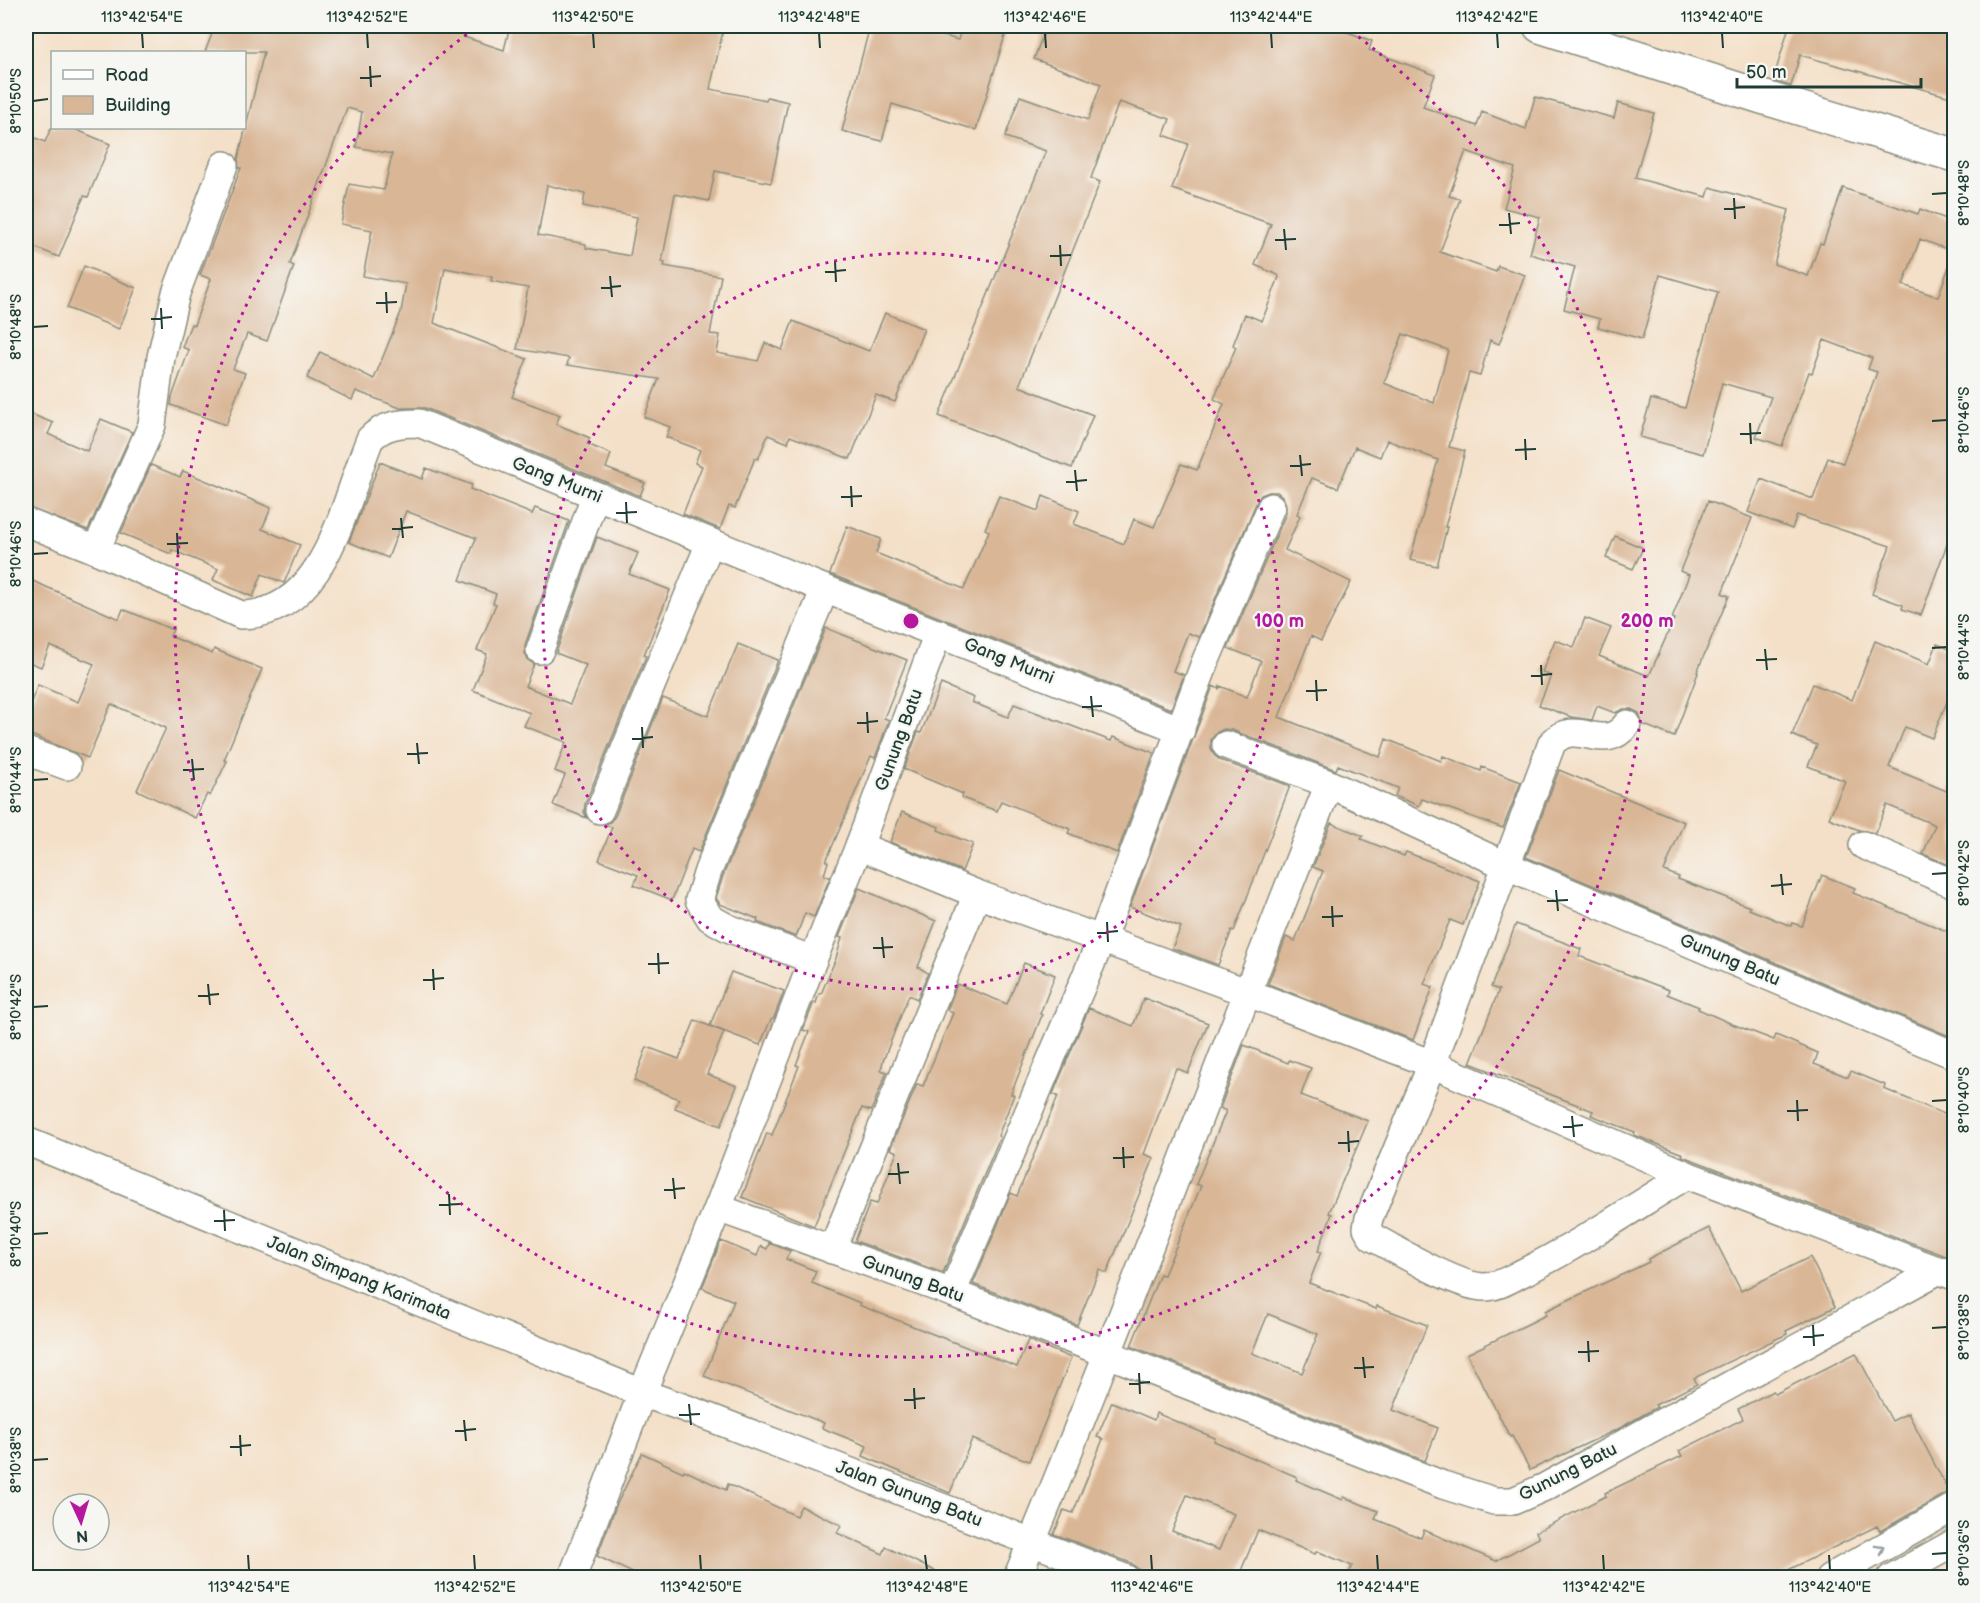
<svg xmlns="http://www.w3.org/2000/svg" width="1980" height="1603" font-family="'Balsamiq Sans',sans-serif">
  <rect width="100%" height="100%" fill="#f6f6f2"/>
  <filter id="ink" filterUnits="userSpaceOnUse"><feTurbulence type="fractalNoise" baseFrequency=".0167" numOctaves="2"/><feDisplacementMap in="SourceGraphic" scale="12" xChannelSelector="R" yChannelSelector="G"/><feConvolveMatrix kernelMatrix="1 2 1 2 8 2 1 2 1" color-interpolation-filters="sRGB"/></filter>
  <filter id="wash" filterUnits="userSpaceOnUse"><feTurbulence type="fractalNoise" baseFrequency=".008" numOctaves="4" result="noise"/><feDisplacementMap in="SourceGraphic" scale="24" xChannelSelector="R" yChannelSelector="G"/><feGaussianBlur stdDeviation="1.35" result="paint"/><feColorMatrix in="noise" values="0 0 0 0 0 0 0 0 0 0 0 0 0 0 0 0 0 1.4 0 .05"/><feComposite in="paint" operator="in"/></filter>
  <g filter="url(#wash)">
    <rect width="100%" height="100%" fill="#f4e0c8"/>
    <g id="blocks">
      <!-- building -->
      <g fill="#d9b695" fill-rule="evenodd">
        <path d="M215,26H468L464,37L504,50L510,26H724L710,89L766,100L767,97L788,102L771,183L715,171L709,201L675,194L662,262L665,263L664,266L721,276L710,334L720,335L717,353L758,361L765,343L782,350L793,321L869,351L885,313L924,329L895,402L876,395L850,459L790,436L788,443L768,435L758,459L755,458L735,508L729,506L720,529L683,514L702,466L695,463L700,450L666,437L670,427L644,417L659,379L567,365L569,358L517,349L528,288L491,281L492,277L445,268L434,323L527,359L512,397L560,415L556,424L590,438L587,444L611,454L606,468L645,483L640,496L425,408H400L356,391L352,400L307,378L320,352L374,379L401,312L406,284L363,276L372,230L341,224L349,184L384,190L392,154L356,147L362,112L347,108L290,264L294,266L267,341L247,334L233,369L245,373L226,425L171,405L172,397L189,350L182,347L191,324L194,325L211,279L200,275L241,168H239L238,159L264,52H205ZM547,185L585,194L583,206L637,217L630,256L586,248V244L538,235Z"/>
        <polygon points="870,26 911,26 958,40 962,26 1008,26 976,130 892,104 882,141 842,131"/>
        <path d="M1046,26H1344L1342,30L1372,41L1369,50L1435,75L1423,107L1477,126L1482,112L1526,129L1535,97L1614,118L1618,103L1654,113L1635,178L1707,197L1710,187L1789,210L1774,264L1808,276L1820,243L1823,244L1843,188L1918,214L1920,209L1954,222V252L1920,239L1903,285L1938,297L1952,258L1954,259V525L1921,615L1902,609L1903,605L1872,594L1890,546L1797,515L1792,529L1748,512L1761,479L1813,499L1828,458L1843,463L1877,372L1868,369L1872,358L1824,340L1812,373L1809,372L1782,446L1756,437L1771,397L1722,383L1703,454L1640,437L1651,399L1685,408L1718,292L1660,275L1642,339L1598,327L1600,319L1564,309L1575,267L1530,254L1540,217L1504,208L1515,168L1466,151L1449,196L1460,199L1440,252L1496,272L1498,266L1525,275L1499,344L1490,340L1480,376L1469,373L1449,447L1465,451L1445,527H1447L1437,566L1410,560L1438,460L1387,440L1380,457L1355,447L1338,488L1312,478L1297,514L1300,516L1285,550L1351,582L1321,641L1311,636L1279,717L1380,757L1386,739L1441,761L1443,756L1481,771L1482,767L1521,782L1503,828L1422,799L1419,806L1395,796L1398,788L1338,765L1336,770L1232,730L1224,729L1217,732L1211,740V748L1214,755L1220,760L1290,786L1234,931L1232,930L1218,965L1172,948L1181,927L1130,907L1213,686L1219,689L1220,686L1247,697L1261,661L1228,648L1286,513V505L1283,497L1277,492H1269L1261,495L1257,501L1199,637L1188,633L1173,671L1184,675L1171,709L830,574L847,526L881,539L876,553L964,589L989,531L985,529L999,496L1038,511L1043,496L1079,511L1074,524L1124,544L1134,519L1154,527L1181,464L1197,470L1224,404L1214,399L1236,347L1233,345L1245,314L1262,321L1279,277L1278,275L1255,265L1271,224L1172,189L1188,144L1164,135L1170,119L1119,102L1091,178L1100,182L1019,386L1093,415L1072,468L939,416L1046,151L1005,137L1020,96L1088,120L1101,84L1034,59ZM1403,334L1448,350L1434,403L1384,383Z"/>
        <polygon points="1789,26 1954,26 1954,98 1800,55 1791,86 1773,81"/>
        <polygon points="51,128 72,128 110,144 88,197 84,196 59,257 26,244 26,134 45,142"/>
        <polygon points="84,266 136,288 119,329 67,308"/>
        <polygon points="26,412 53,423 48,434 87,451 101,419 132,432 88,530 26,507"/>
        <polygon points="380,462 422,479 426,468 472,485 470,489 532,514 535,508 569,521 525,645 525,653 528,660 534,664 525,686 570,704 586,665 556,653 597,537 638,553 629,574 670,590 644,655 646,656 585,804 584,812 587,818 553,805 565,775 555,771 566,742 524,726 530,713 473,690 487,654 477,650 496,604 493,603 496,594 460,580 476,538 406,511 388,558 349,542"/>
        <polygon points="151,465 180,477 183,471 271,508 262,529 300,545 284,583 262,574 253,597 213,580 218,569 172,550 171,554 121,533"/>
        <polygon points="1708,501 1752,518 1722,593 1729,596 1697,672 1698,673 1674,737 1642,724 1639,713 1631,709 1623,709 1615,713 1597,706 1592,720 1571,717 1539,705 1551,676 1542,672 1555,640 1574,647 1585,618 1611,628 1599,656 1649,676 1674,619 1672,619 1689,575 1680,571"/>
        <polygon points="1615,536 1643,548 1633,569 1606,558"/>
        <polygon points="26,578 119,619 123,609 173,630 170,636 212,654 214,649 262,669 224,760 227,761 210,796 207,794 195,818 137,790 166,728 111,704 88,758 26,733 26,713 38,685 78,702 94,664 50,646 41,667 26,661"/>
        <polygon points="826,628 907,660 884,718 889,720 875,758 871,756 826,861 828,862 824,875 830,877 814,917 805,913 796,937 757,922 758,919 720,904 716,898 723,876"/>
        <polygon points="1875,641 1929,664 1937,644 1954,651 1954,685 1932,738 1905,727 1889,767 1949,792 1954,779 1954,867 1923,854 1935,825 1887,805 1875,833 1859,830 1829,818 1845,781 1808,766 1817,745 1792,735 1813,684 1852,700"/>
        <polygon points="738,644 778,660 699,852 692,849 672,900 634,885 638,875 599,860 612,827 605,825 610,822 615,816 663,698 708,716"/>
        <polygon points="941,684 974,698 972,702 1008,717 1014,704 1111,741 1113,737 1154,753 1117,853 1068,833 1070,829 1001,801 997,811 962,798 963,794 904,769 918,732 921,733"/>
        <polygon points="1559,770 1684,822 1664,871 1679,877 1678,879 1750,907 1749,909 1791,926 1792,923 1802,926 1822,875 1855,888 1853,893 1954,934 1954,1038 1526,857"/>
        <polygon points="902,812 939,827 938,830 973,844 962,871 890,842"/>
        <polygon points="1331,823 1363,836 1361,839 1404,856 1406,852 1480,881 1463,925 1450,920 1424,984 1433,987 1413,1040 1268,984 1286,937 1295,941 1323,871 1313,867"/>
        <polygon points="859,888 936,921 918,967 928,973 917,999 909,995 883,1061 881,1070 887,1072 871,1111 862,1108 814,1226 742,1197 767,1133 772,1135 799,1066 796,1065 809,1032 803,1030 814,1002 816,1003 819,994 821,994 836,958 842,938 839,937"/>
        <polygon points="1516,924 1581,949 1579,956 1669,990 1667,994 1699,1007 1698,1009 1732,1024 1774,1040 1776,1035 1818,1053 1814,1064 1848,1077 1851,1071 1885,1085 1884,1089 1954,1118 1954,1259 1693,1160 1682,1156 1683,1154 1634,1135 1635,1132 1591,1115 1593,1111 1470,1063 1499,990 1491,987"/>
        <polygon points="1024,963 1055,975 1040,1014 1042,1015 1011,1094 1014,1095 998,1136 1000,1137 943,1273 855,1241 870,1202 877,1204 897,1152 890,1149 917,1084 923,1086 936,1054 953,1013 947,1010 957,984 1007,1004"/>
        <polygon points="731,972 784,991 774,1018 771,1019 760,1045 710,1026"/>
        <polygon points="1144,998 1208,1023 1188,1073 1176,1068 1144,1154 1154,1158 1107,1273 1099,1270 1077,1325 973,1284 1011,1193 1017,1196 1058,1096 1053,1094 1089,1008 1133,1026"/>
        <polygon points="695,1020 724,1032 707,1074 737,1086 721,1126 675,1108 679,1099 634,1081 647,1047 679,1059"/>
        <path d="M1244,1045L1288,1063L1289,1060L1311,1068L1301,1095L1368,1121L1329,1213L1332,1214L1318,1251L1321,1252L1309,1283L1376,1309L1377,1306L1427,1325L1393,1410L1438,1428L1425,1461L1131,1346L1160,1274L1164,1275L1201,1186L1196,1184L1226,1111L1220,1108ZM1268,1314L1318,1334L1302,1373L1252,1353Z"/>
        <polygon points="1709,1228 1741,1291 1810,1257 1835,1307 1786,1331 1787,1334 1694,1378 1697,1384 1655,1405 1657,1407 1620,1428 1530,1470 1512,1436 1510,1437 1467,1354 1546,1315 1545,1311 1649,1262 1648,1259"/>
        <polygon points="721,1241 757,1256 761,1246 767,1249 769,1243 790,1251 786,1259 816,1271 812,1283 860,1303 859,1305 1017,1367 1028,1340 1071,1358 1029,1461 972,1439 950,1493 863,1456 867,1446 822,1428 824,1423 704,1376 734,1301 702,1288"/>
        <path d="M1856,1353L1892,1421L1908,1413L1949,1492L1880,1531L1877,1526L1772,1578H1347L1352,1566L1317,1551L1315,1554L1258,1530L1238,1578H1163L1146,1570L1144,1578H1140L1138,1569L1131,1563L1054,1534L1064,1510L1073,1513L1103,1439L1097,1437L1112,1402L1154,1420L1156,1413L1215,1438L1214,1441L1297,1477L1296,1480L1343,1500L1344,1497L1378,1511L1375,1519L1421,1538L1424,1530L1496,1561L1539,1538L1536,1532L1606,1496L1605,1493L1682,1456L1679,1451L1743,1419L1738,1409L1773,1391L1775,1394ZM1187,1495L1234,1514L1219,1550L1172,1531Z"/>
        <polygon points="642,1453 683,1472 684,1470 726,1490 728,1484 796,1516 801,1506 841,1525 837,1533 883,1554 886,1547 949,1578 643,1578 597,1556 616,1506"/>
      </g>
    </g>
  </g>
  <g filter="url(#ink)">
    <use href="#blocks" fill-opacity="0" stroke="#8a8e7e" stroke-width="1.5"/>
    <g fill="none" stroke-linecap="round" stroke-linejoin="round">
      <!-- street casing -->
      <g stroke="#8a8e7e" stroke-width="30">
        <g id="street">
          <path d="M26,522L96,550L241,615C327,614 344,501 370,439C383,425 400,423 419,423L825,589L1181,730"/>
          <polyline points="96,550 152,425 161,357 176,293 224,165"/>
          <polyline points="540,650 595,496"/>
          <path d="M1627,724C1603,756 1578,716 1552,743L1432,1064L1369,1218L1367,1228L1372,1237C1397,1250 1458,1287 1484,1287C1498,1287 1510,1279 1522,1273C1579,1245 1633,1208 1687,1175"/>
          <polyline points="1226,745 1329,784 1505,865 1954,1055"/>
          <polyline points="26,751 67,766"/>
          <polyline points="600,810 710,543"/>
          <polyline points="1863,845 1954,884"/>
          <polyline points="859,846 977,894 1246,992 1432,1064 1687,1175 1951,1275"/>
          <polyline points="813,960 728,928 710,918 699,900 708,871 825,589"/>
          <polyline points="26,1141 642,1393 693,1411 1125,1578"/>
          <polyline points="718,1208 952,1293 1443,1485 1494,1501 1513,1501 1545,1487 1939,1270"/>
          <polyline points="832,1250 977,894"/>
          <polyline points="952,1293 1102,938 1206,660 1271,507"/>
          <polyline points="572,1578 642,1393 718,1208 813,960 859,846 938,633"/>
          <path d="M1017,1578C1126,1315 1224,1048 1329,784"/>
          <polyline points="1829,1578 1954,1507"/>
          <polyline points="1891,1578 1954,1543"/>
        </g>
      </g>
      <!-- highway casing -->
      <g stroke="#8a8e7e" stroke-width="36">
        <polyline id="highway" points="1540,26 1762,97 1954,155"/>
      </g>
      <!-- street -->
      <use href="#street" stroke="#fff" stroke-width="27"/>
      <!-- highway -->
      <use href="#highway" stroke="#fff" stroke-width="33"/>
    </g>
    <!-- one-way arrows -->
    <defs><path id="oneway-chevron" d="M-2-3.5L2.5 0L-2 3.5" fill="none" stroke-width="1.6" stroke-linecap="round" stroke-linejoin="round" transform="scale(1.5)"/></defs>
    <use stroke="#8f9e9a" href="#oneway-chevron" transform="translate(1880 1549) rotate(-29)"/>
  </g>
  <!-- ticks -->
  <path fill="none" stroke="#1f3d34" stroke-width="2" d="M142,33L143,48M367,33L368,48M593,33L594,48M819,33L820,48M1045,33L1046,48M1271,33L1272,48M1497,33L1498,48M1722,33L1723,48M370,66L371,87M360,78L381,76M33,101L48,99M1932,194L1947,193M1734,198L1735,219M1724,209L1745,207M1509,213L1511,234M1499,225L1520,223M1284,229L1286,250M1275,240L1296,239M1060,245L1061,266M1050,256L1071,255M835,261L836,282M825,272L846,270M610,276L612,297M601,288L621,286M386,292L387,313M376,303L397,302M161,308L162,329M151,319L172,317M33,327L48,326M1932,421L1947,420M1750,423L1751,444M1740,434L1761,433M1525,439L1526,460M1515,450L1536,449M1300,455L1302,476M1290,466L1311,464M1075,470L1077,491M1066,482L1087,480M851,486L852,507M841,497L862,496M626,502L627,523M616,513L637,512M401,518L403,538M392,529L413,527M177,533L178,554M167,544L188,543M33,554L48,553M1932,648L1947,647M1765,649L1767,670M1756,660L1777,659M1541,665L1542,685M1531,676L1552,674M1316,680L1317,701M1306,691L1327,690M1091,696L1093,717M1082,707L1102,706M867,712L868,733M857,723L878,721M642,727L643,748M632,739L653,737M417,743L419,764M407,754L428,753M192,759L194,780M183,770L204,769M33,780L48,779M1781,874L1783,895M1932,874L1947,873M1771,886L1792,884M1556,890L1558,911M1547,901L1568,900M1332,906L1333,927M1322,917L1343,916M1107,922L1108,942M1097,933L1118,931M882,937L884,958M873,948L893,947M658,953L659,974M648,964L669,963M433,969L434,990M423,980L444,978M208,984L210,1005M198,996L219,994M33,1007L48,1006M1797,1100L1798,1121M1932,1101L1947,1100M1787,1111L1808,1110M1572,1116L1574,1137M1563,1127L1583,1125M1348,1131L1349,1152M1338,1143L1359,1141M1123,1147L1124,1168M1113,1158L1134,1157M898,1163L900,1184M888,1174L909,1172M673,1178L675,1199M664,1190L685,1188M449,1194L450,1215M439,1205L460,1204M224,1210L225,1231M214,1221L235,1220M33,1234L48,1233M1813,1325L1814,1346M1932,1328L1947,1327M1803,1337L1824,1335M1588,1341L1589,1362M1578,1352L1599,1351M1363,1357L1365,1378M1354,1368L1374,1367M1139,1373L1140,1394M1129,1384L1150,1382M914,1388L915,1409M904,1400L925,1398M689,1404L691,1425M679,1415L700,1414M464,1420L466,1441M455,1431L476,1429M240,1435L241,1456M230,1447L251,1445M33,1460L48,1459M1932,1554L1947,1553M248,1555L249,1570M474,1555L475,1570M700,1555L701,1570M925,1555L927,1570M1151,1555L1152,1570M1377,1555L1378,1570M1603,1555L1604,1570M1829,1555L1830,1570"/>
  <!-- distance rings -->
  <g fill="none" stroke="#b5179e" stroke-width="3" stroke-dasharray="3 6">
    <circle cx="911" cy="621" r="368"/>
    <path d="M1344 26A736 736 0 1 1 478 26"/>
  </g>
  <g text-anchor="middle" dominant-baseline="central" stroke-width="4.5" stroke-linejoin="round" paint-order="stroke">
    <!-- street labels -->
    <g font-size="18" fill="#1f3d34" stroke="#f6f6f2">
      <text transform="translate(557 480) rotate(22)">Gang Murni</text>
      <text transform="translate(1009 661) rotate(22)">Gang Murni</text>
      <text transform="translate(899 740) rotate(-70)">Gunung Batu</text>
      <text transform="translate(1730 960) rotate(23)">Gunung Batu</text>
      <text transform="translate(359 1278) rotate(22)">Jalan Simpang Karimata</text>
      <text transform="translate(913 1279) rotate(20)">Gunung Batu</text>
      <text transform="translate(1568 1472) rotate(-27)">Gunung Batu</text>
      <text transform="translate(909 1494) rotate(21)">Jalan Gunung Batu</text>
    </g>
  </g>
  <circle cx="911" cy="621" r="9" fill="#b5179e" stroke="#f6f6f2" stroke-width="3"/>
  <g font-size="18" text-anchor="middle" font-weight="bold" fill="#b5179e" stroke="#f6f6f2" stroke-width="4.5" stroke-linejoin="round" paint-order="stroke">
    <text x="1279" y="627">100 m</text>
    <text x="1647" y="627">200 m</text>
  </g>
  <!-- margin -->
  <rect width="1980" height="1603" fill="none" stroke="#f6f6f2" stroke-width="66"/>
  <!-- legend -->
  <rect x="51" y="51" width="195" height="78" fill="#f6f6f2" stroke="#a0aca6" stroke-width="1.5"/>
  <rect x="63" y="70" width="30" height="9" fill="#ffffff" stroke="#a0aca6" stroke-width="1.5"/>
  <text x="105" y="81" font-size="18" fill="#1f3d34">Road</text>
  <rect x="63" y="96" width="30" height="18" fill="#d9b695" stroke="#a0aca6" stroke-width="1.5"/>
  <text x="105" y="111" font-size="18" fill="#1f3d34">Building</text>
  <!-- north arrow -->
  <g transform="translate(81 1522) rotate(176)"><circle r="28" fill="#f6f6f2" stroke="#a0aca6" stroke-width="1.5"/>
  <path d="M0-4.5L10 22L0 15L-10 22Z" fill="#b5179e"/>
  <text y="-9" font-size="16" font-weight="bold" text-anchor="middle" fill="#1f3d34">N</text>
  </g>
  <!-- scale -->
  <path d="M1737 78v9h184v-9" fill="none" stroke="#1f3d34" stroke-width="3"/>
  <text x="1746" y="78" font-size="18" fill="#1f3d34" stroke="#f6f6f2" stroke-width="4.5" paint-order="stroke">50 m</text>
  <rect x="33" y="33" width="1914" height="1537" fill="none" stroke="#1f3d34" stroke-width="2"/>
  <g font-size="15" text-anchor="middle" fill="#1f3d34">
    <text x="142" y="22">113°42'54"E</text>
    <text x="367" y="22">113°42'52"E</text>
    <text x="593" y="22">113°42'50"E</text>
    <text x="819" y="22">113°42'48"E</text>
    <text x="1045" y="22">113°42'46"E</text>
    <text x="1271" y="22">113°42'44"E</text>
    <text x="1497" y="22">113°42'42"E</text>
    <text x="1722" y="22">113°42'40"E</text>
    <text transform="translate(16 101) rotate(-90)" y="5">8°10'50"S</text>
    <text transform="translate(1964 193) rotate(-90)" y="5">8°10'48"S</text>
    <text transform="translate(16 327) rotate(-90)" y="5">8°10'48"S</text>
    <text transform="translate(1964 420) rotate(-90)" y="5">8°10'46"S</text>
    <text transform="translate(16 554) rotate(-90)" y="5">8°10'46"S</text>
    <text transform="translate(1964 647) rotate(-90)" y="5">8°10'44"S</text>
    <text transform="translate(16 780) rotate(-90)" y="5">8°10'44"S</text>
    <text transform="translate(1964 873) rotate(-90)" y="5">8°10'42"S</text>
    <text transform="translate(16 1007) rotate(-90)" y="5">8°10'42"S</text>
    <text transform="translate(1964 1100) rotate(-90)" y="5">8°10'40"S</text>
    <text transform="translate(16 1234) rotate(-90)" y="5">8°10'40"S</text>
    <text transform="translate(1964 1327) rotate(-90)" y="5">8°10'38"S</text>
    <text transform="translate(16 1460) rotate(-90)" y="5">8°10'38"S</text>
    <text transform="translate(1964 1553) rotate(-90)" y="5">8°10'36"S</text>
    <text x="249" y="1592">113°42'54"E</text>
    <text x="475" y="1592">113°42'52"E</text>
    <text x="701" y="1592">113°42'50"E</text>
    <text x="927" y="1592">113°42'48"E</text>
    <text x="1152" y="1592">113°42'46"E</text>
    <text x="1378" y="1592">113°42'44"E</text>
    <text x="1604" y="1592">113°42'42"E</text>
    <text x="1830" y="1592">113°42'40"E</text>
  </g>
</svg>
